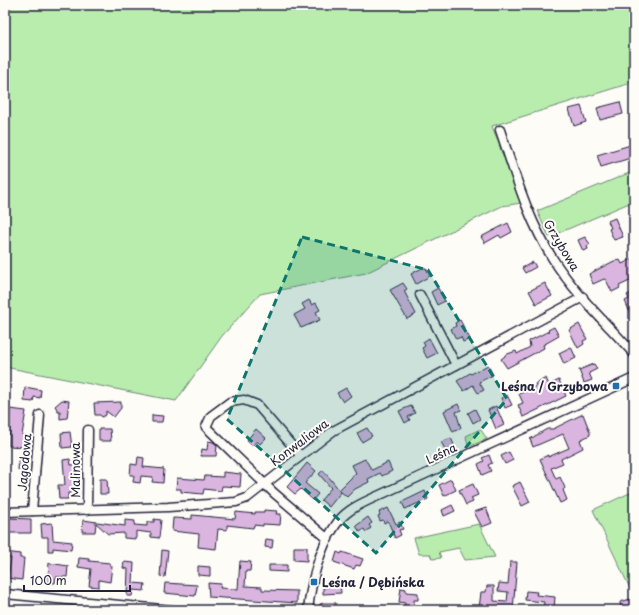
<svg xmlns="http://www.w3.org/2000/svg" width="639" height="615" font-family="'Playpen Sans',sans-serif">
  <rect width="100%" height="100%" fill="#fdfcf7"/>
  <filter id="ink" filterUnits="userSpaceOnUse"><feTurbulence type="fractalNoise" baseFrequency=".025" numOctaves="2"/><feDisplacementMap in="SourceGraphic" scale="8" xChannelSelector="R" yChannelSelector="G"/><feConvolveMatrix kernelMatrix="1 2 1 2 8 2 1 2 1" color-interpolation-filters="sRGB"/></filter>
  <g filter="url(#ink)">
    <!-- green -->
    <g fill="#b9edae" stroke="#6e8874">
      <polygon points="5,5 634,5 634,82 492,126 521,203 502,206 366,273 260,294 222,336 176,401 5,367"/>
      <polygon points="634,171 634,201 549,237 537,211"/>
      <polygon points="478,430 481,430 487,439 468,447 466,436"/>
      <polygon points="634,491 634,597 593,510"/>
      <polygon points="479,524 495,557 465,560 459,548 439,552 441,558 432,559 430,554 419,554 414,538"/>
    </g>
    <!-- building -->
    <g fill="#dab5df" stroke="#22223b">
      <polygon points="620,102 623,114 600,120 597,108"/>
      <polygon points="581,106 586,122 574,126 569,109"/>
      <polygon points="634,144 634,157 601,167 597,155"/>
      <polygon points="615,218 623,237 614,240 609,229 611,228 608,221"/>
      <polygon points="508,223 512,232 501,238 499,235 485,243 481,237"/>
      <polygon points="585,237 590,244 587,246 588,249 583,251 578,240"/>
      <polygon points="634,258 634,279 619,286 620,288 612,292 606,280 604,279 593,284 589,274 614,261 620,260 622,264"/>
      <polygon points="533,262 536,267 525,273 522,268"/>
      <polygon points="422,268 426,268 430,276 416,284 411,274"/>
      <polygon points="403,283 407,289 404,291 416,314 407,319 390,290"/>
      <polygon points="545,283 552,296 536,304 529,291"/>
      <polygon points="438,288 445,301 437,305 431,292"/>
      <polygon points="632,293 634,297 634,322 625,301 629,299 627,295"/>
      <polygon points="309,300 312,305 316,303 320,310 316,312 320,320 301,328 294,315 305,309 302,304"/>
      <polygon points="460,320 470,339 463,342 461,337 456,339 451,329 456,326 455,323"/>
      <polygon points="579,324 587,339 583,341 584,344 578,348 569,330"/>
      <polygon points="554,327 559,336 543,345 544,348 507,368 501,359 505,356 505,355 516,351 517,354 530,347 529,341 549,331 548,330"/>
      <polygon points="429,338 437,353 427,358 422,348 425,346 423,342"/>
      <polygon points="571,347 576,358 564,364 559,353"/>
      <polygon points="594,364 597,369 589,373 592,380 584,383 579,370"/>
      <polygon points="488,365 493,375 479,382 484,390 478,393 473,385 464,391 457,381 470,373 471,374"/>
      <polygon points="546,378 549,385 559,380 566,396 523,417 518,405 523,403 519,394 536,386 535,384"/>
      <polygon points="25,387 41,390 40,398 34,397 33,402 24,401"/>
      <polygon points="346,388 351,396 343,402 337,393"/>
      <polygon points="507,395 512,405 505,408 501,398"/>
      <polygon points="62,400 69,401 67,418 60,419 60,411 58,411 55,406"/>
      <polygon points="121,402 121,408 114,417 106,411 106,415 102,417 100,415 95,415 94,403"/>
      <polygon points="458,404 461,410 456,412 461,428 453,432 444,411"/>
      <polygon points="411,406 415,413 408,417 410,420 405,423 399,411"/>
      <polygon points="496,406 504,425 496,429 488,410"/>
      <polygon points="10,409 26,411 22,435 24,435 23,447 9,446"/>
      <polygon points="475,409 480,419 473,423 468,413"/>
      <polygon points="583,414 590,432 590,435 580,440 583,448 561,459 563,463 551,468 556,479 560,477 565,488 563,490 567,500 560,503 540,459 548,455 548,457 569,448 563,434 533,447 530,439 547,429 553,429"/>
      <polygon points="152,415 163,416 162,422 152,422"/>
      <polygon points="367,428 372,436 362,442 357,433"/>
      <polygon points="99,429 110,429 111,441 99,441"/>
      <polygon points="256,429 266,438 260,444 257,441 252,446 247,440"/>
      <polygon points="70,432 72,447 62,448 61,433"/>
      <polygon points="451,438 455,447 446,451 441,442"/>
      <polygon points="208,441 213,442 217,445 216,456 201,456 202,449 207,450"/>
      <polygon points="509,452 513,460 505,464 501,456"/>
      <polygon points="489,455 492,463 488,465 491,471 482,475 478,464 484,461 482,458"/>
      <polygon points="138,457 144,458 143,467 164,469 163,483 152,482 153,477 141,476 140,483 133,482 134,475 130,475 131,464 137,465"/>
      <polygon points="19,458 26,458 25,471 18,470"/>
      <polygon points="70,459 71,465 78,464 78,474 75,474 76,492 68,493 68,499 59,499 58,485 65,485 63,460"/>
      <polygon points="365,459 372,470 388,462 392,471 382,476 380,473 368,479 369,482 355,489 347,497 339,490 352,477 352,476 356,473 352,465"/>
      <polygon points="307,463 316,471 305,483 318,494 313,500 301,489 295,494 287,487"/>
      <polygon points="323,470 341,492 329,507 321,500 331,488 319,474"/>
      <polygon points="223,472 241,474 240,487 222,486 221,491 204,489 203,494 181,492 181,489 176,489 177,478 204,480 205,476 223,477"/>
      <polygon points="100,479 107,479 108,494 100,494"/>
      <polygon points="451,479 456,490 444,496 439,485"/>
      <polygon points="520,482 530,502 522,506 512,486"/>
      <polygon points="473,484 478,495 471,498 473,502 466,505 459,490"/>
      <polygon points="425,491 428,499 405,509 402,502"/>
      <polygon points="452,505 455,511 444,516 442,510"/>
      <polygon points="388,508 396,524 400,522 403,529 399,530 401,535 395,538 388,521 384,523 383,520 380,521 378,516 380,515 379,512"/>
      <polygon points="486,508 492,523 482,527 474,512"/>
      <polygon points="264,510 277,511 276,514 281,514 280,525 263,524 263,526 254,525 253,528 227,525 227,530 218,529 216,549 198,547 199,534 172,531 173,518 192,519 192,515 235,519 236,512 255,514 255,512 264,512"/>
      <polygon points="368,517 372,523 369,525 371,528 366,532 364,529 360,532 356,526"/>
      <polygon points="8,518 31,519 31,533 8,533"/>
      <polygon points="154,519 161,520 159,538 151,537 151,533 136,531 136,539 124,538 124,533 108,534 96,523 95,532 82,532 83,520 125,526 125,520 135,521 134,525 147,526 147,522 154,522"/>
      <polygon points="52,523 53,540 72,542 71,550 53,548 53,551 48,551 48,537 42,537 41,524"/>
      <polygon points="266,539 273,540 272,548 265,547"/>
      <polygon points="294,547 307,547 307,561 294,560"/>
      <polygon points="162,550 168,551 165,577 160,576"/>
      <polygon points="5,552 20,554 20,558 24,558 22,580 8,578 11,558 5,558"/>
      <polygon points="337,552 341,554 342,552 363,559 360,566 356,565 354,569 334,562"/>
      <polygon points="79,558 89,559 89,561 110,563 110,566 112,566 110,582 99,580 99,587 89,586 91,569 78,567"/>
      <polygon points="240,561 251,562 250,571 246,571 245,586 262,587 262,590 297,591 297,603 209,597 208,583 221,584 220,588 238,589"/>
      <polygon points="124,562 134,563 133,583 145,584 144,591 133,590 132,596 127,596 128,569 123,568"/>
      <polygon points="510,562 517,562 513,610 479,609 481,592 486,592 487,586 494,586 494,601 507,602 508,592 498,591 499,583 508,584"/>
      <polygon points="49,563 68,566 67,577 56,577 55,583 45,582 45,576 48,576"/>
      <polygon points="269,565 287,565 287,572 269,571"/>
      <polygon points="198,566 210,567 210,576 198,575"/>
      <polygon points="165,583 197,585 195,596 164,593"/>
      <polygon points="333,583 340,583 341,593 323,594 323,588 333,585"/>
      <polygon points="401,588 406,589 406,592 418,593 418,600 414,600 414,610 404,610 405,603 399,602"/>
      <polygon points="526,591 537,592 536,595 555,597 554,610 543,610 544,602 525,600"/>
      <polygon points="634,598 634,609 621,610 620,602"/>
      <polygon points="324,603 336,603 336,610 319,610 320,604"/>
    </g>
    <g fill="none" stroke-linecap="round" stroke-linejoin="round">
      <!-- minor casing -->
      <g stroke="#22223b" stroke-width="11">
        <g id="minor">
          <path d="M500,130C515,174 528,220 553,259C575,294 607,324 634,354"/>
          <polyline points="420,295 456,365"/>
          <polyline points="300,455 257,405 244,400 230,402 211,416 206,427 274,493 328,539"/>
          <polyline points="87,510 88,430"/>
          <polyline points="32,511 40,415"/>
          <polyline points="5,512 168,507 236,502 247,498 333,431 583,297"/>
          <polyline points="5,594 172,610"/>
          <path d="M308,610C311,583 319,549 335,526C343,513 356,506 369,500L634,378"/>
        </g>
      </g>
      <!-- minor -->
      <use href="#minor" stroke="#fdfcf7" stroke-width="8"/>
    </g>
  </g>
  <!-- marked area -->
  <path fill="#0f766e" fill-opacity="0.2" stroke="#0f766e" stroke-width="3" stroke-dasharray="8 5" stroke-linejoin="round" d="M302,237L428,270L507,399L376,553L227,419Z"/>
  <!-- markers -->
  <g fill="#1f6fb2" stroke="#fdfcf7" stroke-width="1.5">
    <rect x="612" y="382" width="8" height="8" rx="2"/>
    <rect x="310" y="578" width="8" height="8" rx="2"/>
  </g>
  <g text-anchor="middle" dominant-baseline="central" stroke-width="4" stroke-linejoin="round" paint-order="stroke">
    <!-- street labels -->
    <g font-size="12" fill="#22223b" stroke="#fdfcf7">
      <text transform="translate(562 245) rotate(59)">Grzybowa</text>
      <text transform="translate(299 442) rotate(-37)">Konwaliowa</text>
      <text transform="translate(441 453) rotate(-25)">Leśna</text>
      <text transform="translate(24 462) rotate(-85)">Jagodowa</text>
      <text transform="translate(75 470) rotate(-90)">Malinowa</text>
    </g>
    <!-- poi labels -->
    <g font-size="12" font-weight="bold" fill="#22223b" stroke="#fdfcf7" text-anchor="end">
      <text x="608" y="386">Leśna / Grzybowa</text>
      <text x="322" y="582" text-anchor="start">Leśna / Dębińska</text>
    </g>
  </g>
  <!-- margin -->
  <rect width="639" height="615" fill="none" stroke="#fdfcf7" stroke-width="20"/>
  <rect x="10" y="10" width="619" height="595" fill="none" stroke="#22223b" stroke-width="1.5" filter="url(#ink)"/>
  <!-- scale -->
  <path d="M24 585v6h106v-6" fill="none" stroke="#22223b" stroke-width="2"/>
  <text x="30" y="585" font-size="12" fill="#22223b" stroke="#fdfcf7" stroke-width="3" paint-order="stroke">100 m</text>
</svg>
